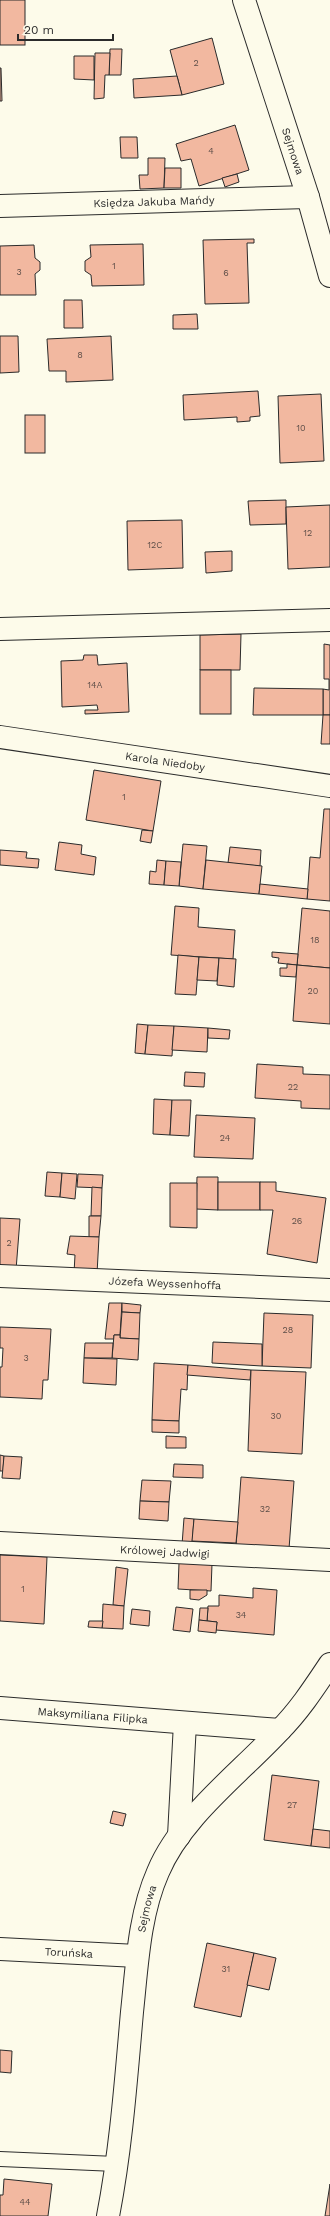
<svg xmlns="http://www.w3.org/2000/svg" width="330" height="2216" font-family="'Work Sans',sans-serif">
  <rect width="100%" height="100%" fill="#fdfbea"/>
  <!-- building -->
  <g fill="#f2b8a0" stroke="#2b2b2b">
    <rect x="0" y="0" width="25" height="45"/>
    <polygon points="212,38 224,84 182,95 170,50"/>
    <polygon points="110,49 122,49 121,75 109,75"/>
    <polygon points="95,53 110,53 109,75 105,75 104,98 94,99"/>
    <polygon points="74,56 94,56 94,80 74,79"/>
    <polygon points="0,68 1,68 2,101 0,101"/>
    <polygon points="177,76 182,95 134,98 133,79"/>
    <polygon points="235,125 249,170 199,186 191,159 181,161 176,144"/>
    <polygon points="120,137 137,137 138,158 121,158"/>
    <polygon points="148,158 165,158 164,188 140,189 139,175 148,175"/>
    <polygon points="165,168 181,168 181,188 164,188"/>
    <polygon points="237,174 239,182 225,187 222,178"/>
    <polygon points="254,239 254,243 247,243 249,303 205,304 203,240"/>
    <polygon points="143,244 144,285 92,286 91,275 85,271 85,261 91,257 90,245"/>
    <polygon points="34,245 35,258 40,262 40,270 35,274 36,295 0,295 0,246"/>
    <polygon points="64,300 82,300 83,328 64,328"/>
    <polygon points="197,314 198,329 173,329 173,315"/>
    <polygon points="0,336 18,336 19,372 0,373"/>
    <polygon points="111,336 113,380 66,382 66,371 49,371 47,339"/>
    <polygon points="258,391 260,416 250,417 250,421 237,422 237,417 184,420 183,395"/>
    <polygon points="321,394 324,461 280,463 278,396"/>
    <rect x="25" y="415" width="20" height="38"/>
    <polygon points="286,500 286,524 250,525 248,501"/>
    <polygon points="330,505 330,567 288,569 286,507"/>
    <polygon points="182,520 183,568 128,570 127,521"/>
    <polygon points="232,551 232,571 206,573 205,552"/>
    <polygon points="241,634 240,670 200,670 200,635"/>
    <polygon points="324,644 330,645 330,715 323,715 323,689 329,690 329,679 324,679"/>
    <polygon points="84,655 97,655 98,665 127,663 129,712 85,714 85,710 98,710 97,705 62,707 61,661 83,660"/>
    <rect x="200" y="670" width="31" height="44"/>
    <polygon points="254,688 323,689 323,715 253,715"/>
    <polygon points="323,715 330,715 330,744 321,744"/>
    <polygon points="94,770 161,781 153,831 86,820"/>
    <polygon points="324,809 330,809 330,901 307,899 310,857 320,858"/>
    <polygon points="142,830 153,831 151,843 140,841"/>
    <polygon points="59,842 82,845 81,854 96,857 94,875 55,870"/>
    <polygon points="183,844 207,846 203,889 179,886"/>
    <polygon points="230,847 261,850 260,866 228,863"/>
    <polygon points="0,850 27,852 26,858 39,859 38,868 0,865"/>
    <polygon points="157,860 166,861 164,885 149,884 150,871 156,872"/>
    <polygon points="206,860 262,866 259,894 203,889"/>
    <polygon points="166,861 181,862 179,886 164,885"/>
    <polygon points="260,884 308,889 307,899 259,894"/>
    <polygon points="175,906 199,908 198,927 235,930 233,959 171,955"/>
    <polygon points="302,908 330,911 330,968 297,965"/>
    <polygon points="272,952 298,954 297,965 278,963 279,958 272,957"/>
    <polygon points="178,955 199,957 196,995 175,994"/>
    <polygon points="199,957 219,958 217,981 197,980"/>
    <polygon points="219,958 236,959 234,987 217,985"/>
    <polygon points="287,964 297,965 296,977 280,976 280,968 287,968"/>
    <polygon points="297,965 330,968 330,1024 293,1021"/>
    <polygon points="137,1024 148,1025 145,1054 135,1053"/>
    <polygon points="148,1025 174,1026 172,1056 145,1054"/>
    <polygon points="174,1026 208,1028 207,1052 172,1050"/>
    <polygon points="208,1028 230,1030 229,1039 208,1038"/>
    <polygon points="257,1064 303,1067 303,1074 330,1075 330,1109 301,1108 301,1101 255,1098"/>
    <polygon points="185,1072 205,1073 204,1087 184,1086"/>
    <polygon points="154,1099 172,1100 170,1135 153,1134"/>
    <polygon points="172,1100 191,1100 189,1136 170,1135"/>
    <polygon points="196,1115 255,1118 253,1159 194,1157"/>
    <polygon points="47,1172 62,1173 60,1197 45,1196"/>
    <polygon points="62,1173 77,1174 75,1199 60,1197"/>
    <polygon points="78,1174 103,1175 102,1188 77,1187"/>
    <polygon points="197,1177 218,1177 218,1210 196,1209"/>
    <rect x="218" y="1182" width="42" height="28"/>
    <polygon points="260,1182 276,1182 276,1191 326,1198 317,1263 267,1254 273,1210 260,1210"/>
    <polygon points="170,1183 197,1183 197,1228 170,1227"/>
    <polygon points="92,1187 102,1188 101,1216 91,1216"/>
    <polygon points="89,1216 101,1216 99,1237 89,1237"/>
    <polygon points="0,1218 20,1219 16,1270 0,1269"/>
    <polygon points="70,1236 99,1237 97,1274 74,1273 75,1255 67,1254"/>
    <polygon points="109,1303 122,1303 120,1335 114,1335 114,1339 105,1339"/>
    <polygon points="122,1303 141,1305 140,1313 122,1312"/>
    <polygon points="122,1312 140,1313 139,1339 120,1338"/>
    <polygon points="264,1313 313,1315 311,1368 262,1366"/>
    <polygon points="0,1327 51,1329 48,1380 43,1380 42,1399 0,1397 0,1367 2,1367 3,1348 0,1348"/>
    <polygon points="114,1335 120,1335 120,1338 139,1339 138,1360 112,1358"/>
    <polygon points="213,1342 262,1344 262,1366 212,1363"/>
    <polygon points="85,1343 113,1343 112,1358 84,1358"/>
    <polygon points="84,1358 117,1359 116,1385 83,1383"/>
    <polygon points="154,1363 188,1365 187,1390 181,1389 179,1421 152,1420"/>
    <polygon points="188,1365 251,1370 250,1380 187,1375"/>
    <polygon points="251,1370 306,1372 302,1454 248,1451"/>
    <polygon points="152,1420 179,1421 179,1433 152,1432"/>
    <polygon points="166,1436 186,1437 186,1448 166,1448"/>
    <polygon points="0,1455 4,1456 3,1471 0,1471"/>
    <polygon points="4,1456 22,1457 20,1479 2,1478"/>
    <polygon points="174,1464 203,1465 203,1478 173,1477"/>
    <polygon points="241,1477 294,1481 289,1549 236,1546"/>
    <polygon points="142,1480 171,1481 169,1502 140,1501"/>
    <polygon points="140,1501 169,1502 168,1521 139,1519"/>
    <polygon points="184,1518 194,1519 192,1545 182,1545"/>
    <polygon points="194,1519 238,1522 236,1543 192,1541"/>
    <polygon points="0,1555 47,1557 44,1624 0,1621"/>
    <polygon points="179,1563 212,1564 211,1591 178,1589"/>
    <polygon points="116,1567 128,1569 124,1606 113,1605"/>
    <polygon points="253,1588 277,1590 274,1635 216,1630 217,1622 207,1621 208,1606 219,1606 219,1595 253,1598"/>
    <polygon points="190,1590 207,1590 207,1595 199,1600 190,1599"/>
    <polygon points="103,1604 124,1606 123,1629 102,1628"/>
    <polygon points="176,1607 193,1609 190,1632 173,1630"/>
    <polygon points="200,1608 208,1608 207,1621 199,1620"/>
    <polygon points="132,1609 150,1611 149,1626 130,1624"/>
    <polygon points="199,1620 217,1622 216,1633 198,1631"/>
    <polygon points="89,1621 103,1621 102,1628 88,1627"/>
    <polygon points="272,1775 319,1781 311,1846 264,1840"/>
    <polygon points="113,1811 126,1814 123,1826 110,1823"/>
    <polygon points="313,1829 330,1831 330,1848 311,1846"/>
    <polygon points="207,1943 254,1953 241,2017 194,2007"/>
    <polygon points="254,1953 276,1958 269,1990 247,1985"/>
    <polygon points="0,2050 12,2051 11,2073 0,2072"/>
    <polygon points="4,2179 52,2184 48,2216 0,2216 0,2195 3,2195"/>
    <polygon points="330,2184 330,2216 325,2216"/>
  </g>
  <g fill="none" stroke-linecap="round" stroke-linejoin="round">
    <!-- service casing -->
    <g stroke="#2b2b2b" stroke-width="16">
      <polyline id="service" points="0,2159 116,2164"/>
    </g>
    <!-- minor casing -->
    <g stroke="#2b2b2b" stroke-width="24">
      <g id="minor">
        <path id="s1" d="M244,0L308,197L330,276"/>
        <path id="s2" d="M0,206L308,197"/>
        <polyline points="0,629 330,620"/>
        <path id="s3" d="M0,737L330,786"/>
        <path id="s4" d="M0,1276L330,1290"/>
        <path id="s5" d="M0,1543L330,1560"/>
        <path id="s6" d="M0,1708L280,1730"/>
        <polyline points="179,1836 185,1723"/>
        <path id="s7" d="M0,1949L137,1956"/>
        <path id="s8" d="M108,2216C121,2149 126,2080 132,2012C137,1966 139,1915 158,1872C181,1817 239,1774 279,1731C299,1711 314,1688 330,1664"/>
      </g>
    </g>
    <!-- service -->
    <use href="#service" stroke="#fdfbea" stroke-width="14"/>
    <!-- minor -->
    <use href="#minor" stroke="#fdfbea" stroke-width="22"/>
  </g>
  <g text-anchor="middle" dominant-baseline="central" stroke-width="3" stroke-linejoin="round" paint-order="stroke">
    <!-- number labels -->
    <g font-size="9" fill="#5d4e48">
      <text x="196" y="63">2</text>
      <text x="211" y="151">4</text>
      <text x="114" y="266">1</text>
      <text x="19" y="272">3</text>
      <text x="226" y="273">6</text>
      <text x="80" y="355">8</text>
      <text x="301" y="428">10</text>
      <text x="308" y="533">12</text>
      <text x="155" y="545">12C</text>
      <text x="95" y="685">14A</text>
      <text x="124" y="797">1</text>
      <text x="315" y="940">18</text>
      <text x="313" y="991">20</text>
      <text x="293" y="1087">22</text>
      <text x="225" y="1138">24</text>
      <text x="297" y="1221">26</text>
      <text x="9" y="1243">2</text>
      <text x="288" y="1330">28</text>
      <text x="26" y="1358">3</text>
      <text x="276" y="1416">30</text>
      <text x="265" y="1509">32</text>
      <text x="23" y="1589">1</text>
      <text x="241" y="1615">34</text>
      <text x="292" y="1805">27</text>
      <text x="226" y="1969">31</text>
      <text x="25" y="2202">44</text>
    </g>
    <!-- street labels -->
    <g font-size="11" fill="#2b2b2b" stroke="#fdfbea">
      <text stroke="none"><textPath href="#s1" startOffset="159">Sejmowa</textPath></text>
      <text stroke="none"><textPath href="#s2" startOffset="154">Księdza Jakuba Mańdy</textPath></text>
      <text stroke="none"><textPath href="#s3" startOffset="167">Karola Niedoby</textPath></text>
      <text stroke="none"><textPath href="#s4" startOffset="165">Józefa Weyssenhoffa</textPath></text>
      <text stroke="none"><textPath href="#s5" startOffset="165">Królowej Jadwigi</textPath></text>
      <text stroke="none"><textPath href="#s6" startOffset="93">Maksymiliana Filipka</textPath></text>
      <text stroke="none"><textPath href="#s8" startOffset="310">Sejmowa</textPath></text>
      <text stroke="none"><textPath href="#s7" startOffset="69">Toruńska</textPath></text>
    </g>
  </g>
  <!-- scale -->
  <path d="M18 34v6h95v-6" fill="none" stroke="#2b2b2b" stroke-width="2"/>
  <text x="24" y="34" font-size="12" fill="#2b2b2b" stroke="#fdfbea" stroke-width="3" paint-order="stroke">20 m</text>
</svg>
